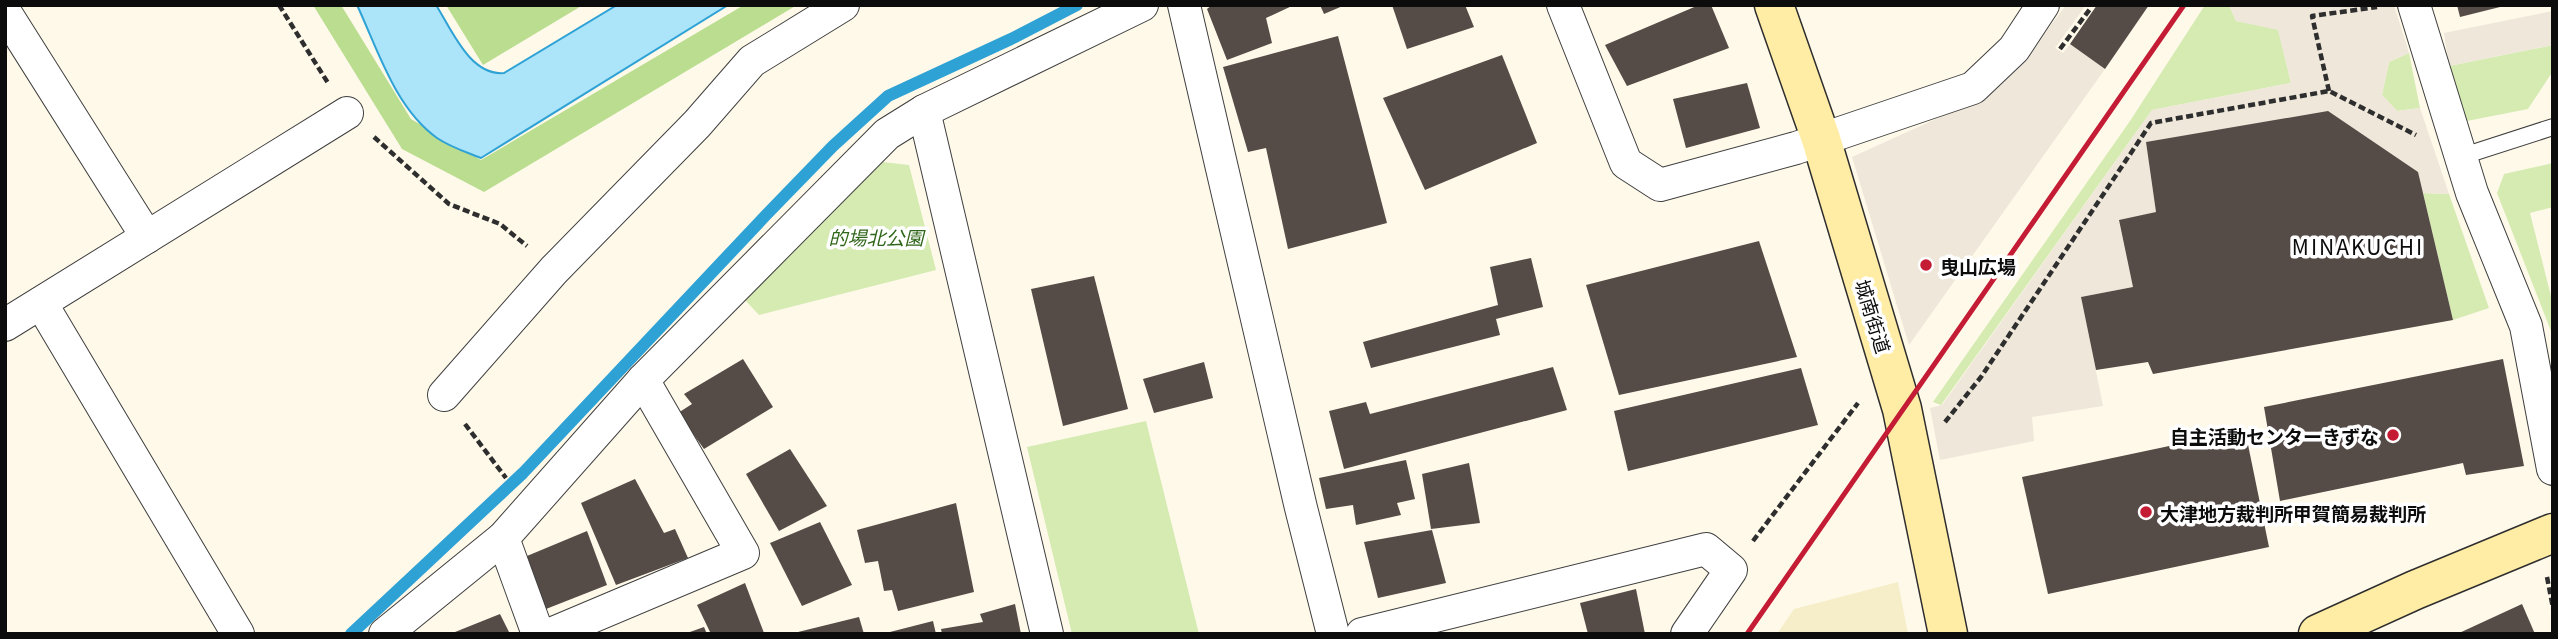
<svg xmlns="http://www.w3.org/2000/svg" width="2558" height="639" font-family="Georgia,'Noto Sans JP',serif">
  <rect width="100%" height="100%" fill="#fff9ea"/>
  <!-- farmland -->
  <polygon fill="#f6eec9" points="1898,582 1908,634 1777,634 1794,609"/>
  <!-- green -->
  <g fill="#d5ebb2">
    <polygon points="2205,5 2229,5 2236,21 2278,29 2291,83 2152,110 1941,405 1933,402 2130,121"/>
    <polygon points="2553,45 2553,71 2528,109 2467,121 2449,66"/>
    <polygon points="2409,53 2420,108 2397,111 2382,95 2389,62"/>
    <polygon points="883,162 909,165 936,270 759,315 745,300"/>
    <polygon points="2553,163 2553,207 2530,213 2553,304 2553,345 2551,331 2497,193 2504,174"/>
    <polygon points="2423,193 2449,194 2489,308 2453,320"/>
    <polygon points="1146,421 1199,634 1072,634 1027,447"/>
  </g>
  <!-- forest -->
  <g fill="#badd90">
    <polygon points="313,5 341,5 411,119 481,160 744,5 797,5 484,192 402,149"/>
    <polygon points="446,5 583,5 483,65"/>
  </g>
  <!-- plaza -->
  <g fill="#eee7da">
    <polygon points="2066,5 2086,5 2055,48 2063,53 2070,44 2105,69 1909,345 1852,157 1989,95 2024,60"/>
    <polygon points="2229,5 2394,5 2409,53 2389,62 2382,95 2397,111 2420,108 2449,194 2423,193 2328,112 2146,142 2156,212 2119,221 2133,287 2081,297 2103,406 2032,417 2034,441 1940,460 1930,408 1942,405 2152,110 2291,83 2278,30 2236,21"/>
    <polygon points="2553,11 2553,45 2449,66 2444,33"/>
  </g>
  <!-- water -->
  <path fill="#ace4fa" stroke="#2fa2d5" stroke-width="2" d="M357,5H436C452,30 470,76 504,73L617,5H728L481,158C466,152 450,147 437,138C395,108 378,50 357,5Z"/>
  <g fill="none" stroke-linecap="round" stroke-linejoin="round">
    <!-- stream -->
    <polyline stroke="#2fa2d5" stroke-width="12" points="351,634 523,473 767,214 833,146 888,96 1011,39 1077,5"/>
  </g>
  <!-- building -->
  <g fill="#554b47">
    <polygon points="1212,5 1294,5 1266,18 1272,43 1227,60 1207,9"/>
    <polygon points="1320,5 1345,5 1324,14"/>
    <polygon points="1392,5 1465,5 1474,27 1407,49"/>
    <polygon points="1699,5 1711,5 1729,48 1627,86 1605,45"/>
    <polygon points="2097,5 2149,5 2105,69 2070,44"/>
    <polygon points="2457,5 2504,5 2504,6 2460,17"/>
    <polygon points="1338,36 1387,223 1288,249 1266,148 1248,152 1223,67"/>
    <polygon points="1502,55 1537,143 1425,190 1383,98"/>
    <polygon points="1747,83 1760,128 1686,148 1673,99"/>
    <polygon points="2328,111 2418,172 2453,320 2153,374 2148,362 2096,370 2081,297 2133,287 2119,220 2156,212 2146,142"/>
    <polygon points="1759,241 1797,357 1619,395 1586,285"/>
    <polygon points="1531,258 1543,307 1496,319 1500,335 1371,368 1363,342 1498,305 1490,267"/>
    <polygon points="1094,276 1128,409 1063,426 1031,289"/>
    <polygon points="743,359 773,407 704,449 678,413 692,404 684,394"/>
    <polygon points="2503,359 2524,466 2466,475 2463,463 2280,501 2264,407"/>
    <polygon points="1204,362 1213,398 1154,413 1143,379"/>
    <polygon points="1553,367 1567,410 1344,469 1329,411 1366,402 1370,414"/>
    <polygon points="1801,368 1818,425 1628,471 1614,411"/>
    <polygon points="2245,430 2269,547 2048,594 2022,477"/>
    <polygon points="790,449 827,506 779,531 746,474"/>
    <polygon points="1406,460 1415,499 1397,503 1401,515 1356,525 1353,505 1326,509 1319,478"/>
    <polygon points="1469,463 1480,523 1431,529 1422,474"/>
    <polygon points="635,479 664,533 675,529 688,558 616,585 581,503"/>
    <polygon points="956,503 974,592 898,611 892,590 884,591 878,561 865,563 857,530"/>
    <polygon points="820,522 852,585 802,606 770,543"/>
    <polygon points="1432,530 1446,583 1378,598 1364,542"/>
    <polygon points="587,531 607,585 546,609 527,556"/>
    <polygon points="745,583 764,633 711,634 697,605"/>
    <polygon points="1636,589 1645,634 1588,634 1580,603"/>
    <polygon points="1015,604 1021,634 942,634 941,629 983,622 980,614"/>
    <polygon points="2522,604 2535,634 2457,634"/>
    <polygon points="500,614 510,634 450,634"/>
    <polygon points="859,617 864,634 799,634 798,632"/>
    <polygon points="933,621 936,634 886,634 886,633"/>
    <polygon points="704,627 707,634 687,634 687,633"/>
  </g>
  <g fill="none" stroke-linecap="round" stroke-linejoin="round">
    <!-- lane casing -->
    <g stroke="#3f3f3f" stroke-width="18">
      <polyline id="lane" points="2460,157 2553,127"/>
    </g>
    <!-- street casing -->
    <g stroke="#3f3f3f" stroke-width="34">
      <g id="street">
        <polyline points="1184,5 1301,508 1333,634"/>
        <polyline points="1563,5 1626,163 1660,185 1796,148 1973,88 2014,49 2043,5"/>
        <polyline points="2414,5 2472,193 2526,326 2553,469"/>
        <polyline points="5,12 147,237"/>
        <polyline points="924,111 1047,634"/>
        <polyline points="41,303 238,634"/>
        <polyline points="5,325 347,113"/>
        <polyline points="444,395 554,270 697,124 752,61 843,5"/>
        <polyline points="503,538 538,634"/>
        <polyline points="385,634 503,538 643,380 887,134 924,111 1142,5"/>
        <polyline points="551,634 743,553 643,380"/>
        <polyline points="1362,634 1706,549 1731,570 1687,634"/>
      </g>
    </g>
    <!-- secondary casing -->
    <g stroke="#2e2e2e" stroke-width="41">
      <g id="secondary">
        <polyline points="1774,5 1821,139 1902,409 1948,634"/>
        <polyline points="2318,634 2415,590 2553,533"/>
      </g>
    </g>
    <!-- path -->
    <g stroke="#2e2e2e" stroke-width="4.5" stroke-dasharray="7 3.5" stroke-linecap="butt">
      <polyline points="279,5 328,83"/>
      <polyline points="2060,49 2090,9"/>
      <polyline points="2329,91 2312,16 2377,7"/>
      <polyline points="374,137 449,204 500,224 527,246"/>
      <polyline points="1945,422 1981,377 2151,123 2329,91 2416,135"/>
      <polyline points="465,424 506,478"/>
      <polyline points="1753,541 1858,403"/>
      <polyline points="2547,577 2553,608"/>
    </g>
    <!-- lane -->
    <use href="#lane" stroke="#fff" stroke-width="16"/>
    <!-- street -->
    <use href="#street" stroke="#fff" stroke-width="32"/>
    <!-- secondary -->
    <use href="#secondary" stroke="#ffeda5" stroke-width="38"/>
    <!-- rail -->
    <polyline stroke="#c31c34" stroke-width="5" points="1747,634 2184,5"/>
  </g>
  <!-- markers -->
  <g fill="#c31c34" stroke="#fff" stroke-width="2.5">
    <circle cx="1926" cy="265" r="7"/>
    <circle cx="2393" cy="435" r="7"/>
    <circle cx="2146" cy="512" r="7"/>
  </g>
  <g text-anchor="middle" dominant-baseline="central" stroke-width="7" stroke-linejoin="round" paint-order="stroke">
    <!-- park labels -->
    <g font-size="19" font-style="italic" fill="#306619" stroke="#fff">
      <text x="876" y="236">的場北公園</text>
    </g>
    <!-- poi labels -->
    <g font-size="19" font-weight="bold" fill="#0c0c0c" stroke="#fff" text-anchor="start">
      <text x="1940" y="265">曳山広場</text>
      <text x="2379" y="435" text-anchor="end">自主活動センターきずな</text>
      <text x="2160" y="512">大津地方裁判所甲賀簡易裁判所</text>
    </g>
    <!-- street labels -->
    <g font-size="19" fill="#0c0c0c" stroke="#fff">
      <text transform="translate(1874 316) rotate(73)">城南街道</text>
    </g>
    <!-- neighbourhood labels -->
    <g font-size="21" letter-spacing="2" fill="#0c0c0c" stroke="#fff">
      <text x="2358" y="246">MINAKUCHI</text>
    </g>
  </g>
  <!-- border -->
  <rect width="2558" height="639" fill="none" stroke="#0c0c0c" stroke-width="14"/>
</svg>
